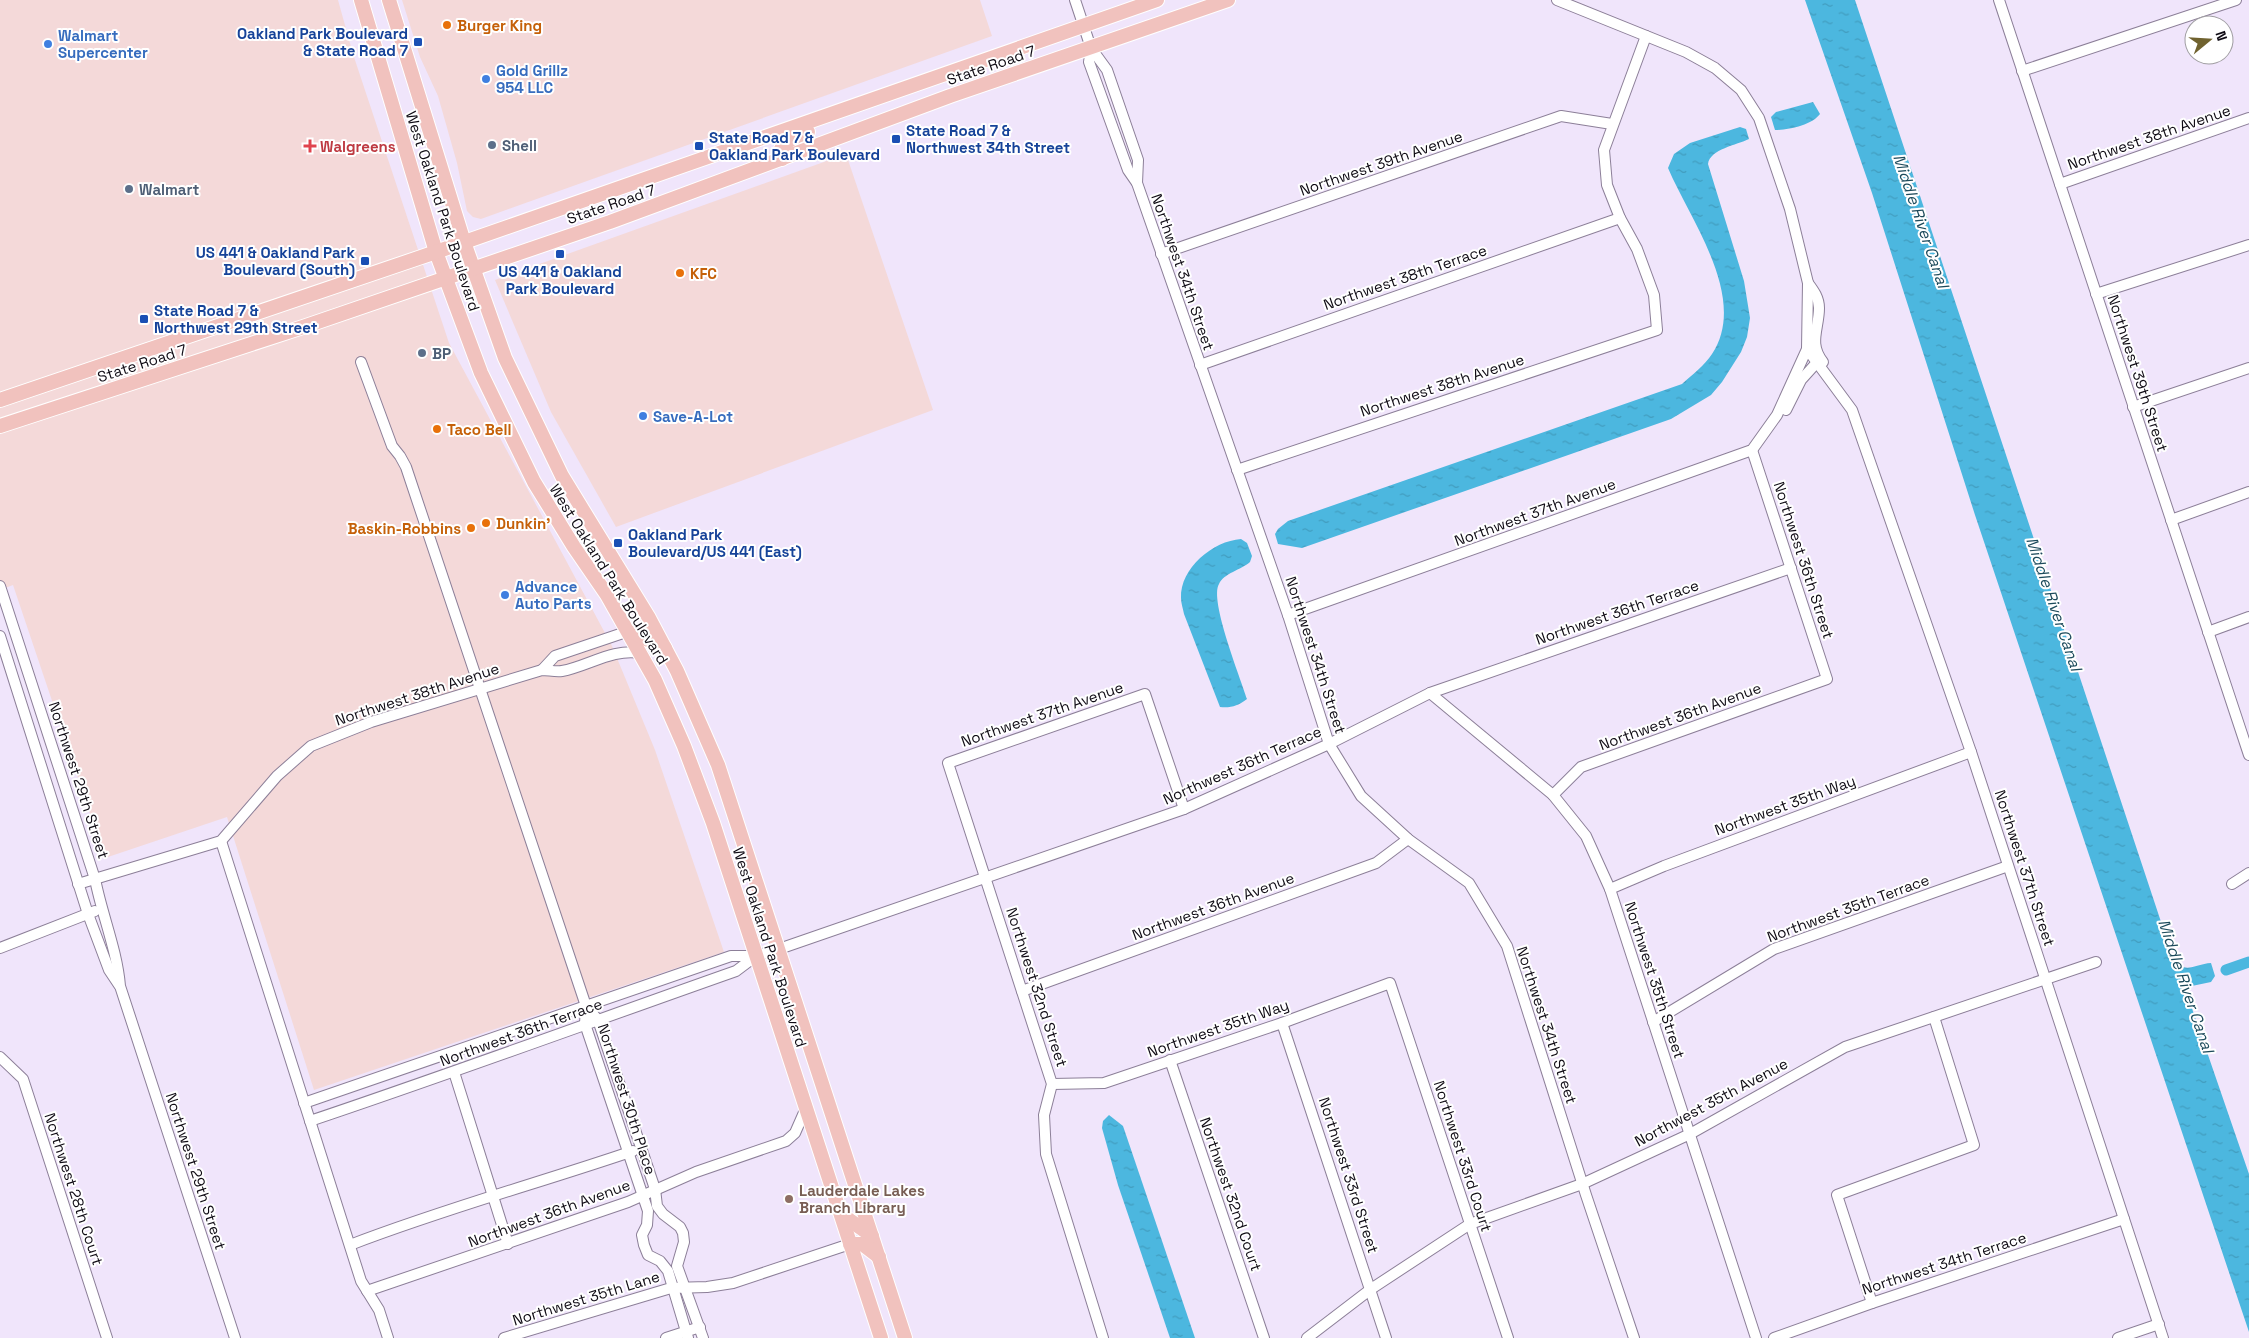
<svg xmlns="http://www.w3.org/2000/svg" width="2249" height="1338" font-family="'Space Grotesk',sans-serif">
  <defs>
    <pattern id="water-ripples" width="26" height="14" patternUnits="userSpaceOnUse" patternTransform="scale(1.25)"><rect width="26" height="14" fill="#4cb7df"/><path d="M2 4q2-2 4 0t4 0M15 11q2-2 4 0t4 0" fill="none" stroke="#419cbe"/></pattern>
  </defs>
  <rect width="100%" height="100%" fill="#f0e5fb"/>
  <!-- commercial -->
  <g fill="#f4d9d9">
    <polygon points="0,0 338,0 353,54 449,343 612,646 655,750 724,952 314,1090 227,817 105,858 13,585 0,590"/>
    <polygon points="402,0 980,0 992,36 481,219 473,217 467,211 457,163 438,96 420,57"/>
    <polygon points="846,154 933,410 616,527 551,412 495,280"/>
  </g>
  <!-- water -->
  <g fill="url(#water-ripples)">
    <path d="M1805,0H1855L2172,955C2183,977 2194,964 2211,963L2215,976L2211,982L2187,987L2186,991L2249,1174V1332L1975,515L1872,193Z"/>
    <path d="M1813,102L1820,114C1812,125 1789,130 1775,130L1771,117L1776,112Z"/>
    <path d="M1740,127L1746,129L1749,139C1737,145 1710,149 1708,164L1744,281L1750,318L1747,337L1741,352L1722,382L1711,395L1671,419L1302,548L1278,544L1275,534L1278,529L1288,521L1682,384C1692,375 1705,365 1712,354C1749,298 1690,220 1668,168L1674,154L1690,143Z"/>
    <path d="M1241,539L1247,543L1252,556L1250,562C1241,570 1224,573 1219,584C1209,600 1241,679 1247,699C1238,706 1231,708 1220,707L1184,614C1183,609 1181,603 1181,598C1180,568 1213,541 1241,539Z"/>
    <polygon points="1109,1115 1123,1126 1195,1338 1170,1338 1118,1185 1102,1128 1103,1121"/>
  </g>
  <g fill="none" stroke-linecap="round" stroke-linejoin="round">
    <!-- canal -->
    <polyline stroke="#4cb7df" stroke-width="11" points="2226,970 2249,962"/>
    <!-- minor casing -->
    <g stroke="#8c7f98" stroke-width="12">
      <g id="minor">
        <polyline points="1075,0 1091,48 1107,70 1138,160 1137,183"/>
        <polyline points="1557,0 1686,52 1715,68 1741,90 1759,118 1790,209 1808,283 1807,349 1852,410 1971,752 2163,1338"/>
        <polyline points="1999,0 2249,755"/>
        <polyline points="1091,48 1089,62 1128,170 1137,183 1288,615 1329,744 1361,796 1408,839 1469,883 1507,946 1586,1195 1634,1338"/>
        <polyline points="2022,71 2236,0"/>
        <polyline points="2060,184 2249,118"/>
        <polyline points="1161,254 1561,116 1612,124"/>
        <path d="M1808,283C1814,291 1819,298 1819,308C1819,329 1808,343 1823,362"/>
        <polyline points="2096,294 2249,245"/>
        <polyline points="361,362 392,446 400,456 406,467 586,1006 585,1024 648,1211 647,1225 642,1235 644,1245 648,1255 660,1261 668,1271 688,1338"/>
        <polyline points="1200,365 1620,218"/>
        <polyline points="2133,407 2249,368"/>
        <polyline points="1786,410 1801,380 1820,359"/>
        <polyline points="1237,470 1657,330 1654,295 1637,249 1620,218 1607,185 1604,150 1646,36"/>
        <polyline points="2171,520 2249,492"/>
        <path d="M0,586L95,879C102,915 117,950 120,986L235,1338"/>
        <polyline points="1288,615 1752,450 1777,415 1807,349 1811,345"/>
        <polyline points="2208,632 2249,617"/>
        <polyline points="0,636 88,914 109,970 119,985"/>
        <polyline points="542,670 555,656 629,631"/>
        <polyline points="1430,693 1553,795 1586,836 1610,889 1756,1338"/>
        <polyline points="1553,795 1581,767 1827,679 1752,450"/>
        <polyline points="221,841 361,1281 379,1310 388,1338"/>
        <path d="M78,884L221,841L277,776L311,746L371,722L542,670C548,670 556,672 562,671C589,666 612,648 641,653"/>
        <polyline points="2232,884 2249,873"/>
        <polyline points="1610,889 1664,866 1971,752"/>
        <polyline points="0,948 95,911"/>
        <polyline points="1022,991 1376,863 1408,839"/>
        <polyline points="586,1006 598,1020 655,1189 657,1206 663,1214 680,1227 683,1233 684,1242 677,1266 703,1338"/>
        <polyline points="1653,1022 1774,949 2008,866"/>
        <polyline points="1282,1023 1386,1338"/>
        <polyline points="0,1057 23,1079 107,1338"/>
        <polyline points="1170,1060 1264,1338"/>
        <polyline points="454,1072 508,1244"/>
        <polyline points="1052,1084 1104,1083 1282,1023 1390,983 1508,1338"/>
        <polyline points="304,1103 731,956 756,956 779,949 1184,809 1329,744 1430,693 1791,568"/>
        <path d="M310,1121C453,1073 594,1021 736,971L756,956"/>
        <path d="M350,1245C443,1209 539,1183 633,1151"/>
        <polyline points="367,1291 628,1202 696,1172 786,1141 795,1133 806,1108"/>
        <polyline points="1872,1303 1837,1195 1974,1145 1934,1017"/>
        <polyline points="504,1338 671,1288 707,1287 733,1283 850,1244"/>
        <polyline points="666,1338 700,1327"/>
        <polyline points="1103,1338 1046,1154 1044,1115 1052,1084 948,763 1145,694 1184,809"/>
        <polyline points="1307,1338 1371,1289 1470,1224 1582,1184 1690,1134 1845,1047 2096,962"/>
        <polyline points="1774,1338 1872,1303 2124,1219"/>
        <polyline points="2118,1338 2159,1324"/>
      </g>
    </g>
    <!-- major casing -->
    <g stroke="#fff" stroke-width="16">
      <g id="major">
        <polyline points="361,0 436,252 481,373 534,482 574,547 607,595 655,680 684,746 713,823 881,1338"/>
        <polyline points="389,0 464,242 505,358 562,476 649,618 677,671 718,765 905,1338"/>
        <path d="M782,159L781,149C788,139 797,136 808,132"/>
        <polyline points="0,400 436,252 1157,0"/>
        <polyline points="0,426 303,327 610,222 950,96 1228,0"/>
        <polyline points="629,631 665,648"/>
        <polyline points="841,1214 872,1236"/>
        <polyline points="850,1244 862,1244 879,1257"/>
      </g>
    </g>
    <!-- minor -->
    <use href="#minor" stroke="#fff" stroke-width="10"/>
    <!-- major -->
    <use href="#major" stroke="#f1c2be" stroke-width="14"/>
  </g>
  <!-- markers -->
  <g fill="#e8710a" stroke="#fff" stroke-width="2">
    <circle cx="447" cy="25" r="5"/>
    <circle cx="680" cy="273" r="5"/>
    <circle cx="437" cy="429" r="5"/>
    <circle cx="486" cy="523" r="5"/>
    <circle cx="471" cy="528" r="5"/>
  </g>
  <g fill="#1a4fb4" stroke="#fff" stroke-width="2">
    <rect x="413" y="37" width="10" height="10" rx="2.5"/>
    <rect x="891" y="134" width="10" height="10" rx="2.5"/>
    <rect x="694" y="141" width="10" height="10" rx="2.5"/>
    <rect x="555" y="249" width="10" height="10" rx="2.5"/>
    <rect x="360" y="256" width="10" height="10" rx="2.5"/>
    <rect x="139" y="314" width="10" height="10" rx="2.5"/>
    <rect x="613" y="538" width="10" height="10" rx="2.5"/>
  </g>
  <g fill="#3f7fe0" stroke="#fff" stroke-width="2">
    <circle cx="48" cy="44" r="5"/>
    <circle cx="486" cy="79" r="5"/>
    <circle cx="643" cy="416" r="5"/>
    <circle cx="505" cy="595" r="5"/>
  </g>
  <g fill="#5c6f8a" stroke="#fff" stroke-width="2">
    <circle cx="492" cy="145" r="5"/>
    <circle cx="129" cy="189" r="5"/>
    <circle cx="422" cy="353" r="5"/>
  </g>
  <path fill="#e0444e" stroke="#fff" stroke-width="2" d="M307.5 138.5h5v5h5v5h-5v5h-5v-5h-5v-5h5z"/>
  <circle fill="#8d6e63" stroke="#fff" stroke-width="2" cx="789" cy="1199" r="5"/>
  <g text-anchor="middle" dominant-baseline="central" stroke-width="4" stroke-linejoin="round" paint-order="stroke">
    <!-- food labels -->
    <g font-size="15" font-weight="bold" fill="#c56008" stroke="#fff" text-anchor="start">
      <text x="457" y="25">Burger King</text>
      <text x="690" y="273">KFC</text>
      <text x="447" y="429">Taco Bell</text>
      <text x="496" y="523">Dunkin'</text>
      <text x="461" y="528" text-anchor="end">Baskin-Robbins</text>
    </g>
    <!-- transit labels -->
    <g font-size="15" font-weight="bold" fill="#164399" stroke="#fff" text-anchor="start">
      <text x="408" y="33" text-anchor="end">Oakland Park Boulevard<tspan x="408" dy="17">&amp; State Road 7</tspan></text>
      <text x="906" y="130">State Road 7 &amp;<tspan x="906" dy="17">Northwest 34th Street</tspan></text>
      <text x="709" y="137">State Road 7 &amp;<tspan x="709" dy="17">Oakland Park Boulevard</tspan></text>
      <text x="355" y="252" text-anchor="end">US 441 &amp; Oakland Park<tspan x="355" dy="17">Boulevard (South)</tspan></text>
      <text x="560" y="271" text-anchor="middle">US 441 &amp; Oakland<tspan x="560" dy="17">Park Boulevard</tspan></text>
      <text x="154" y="310">State Road 7 &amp;<tspan x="154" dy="17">Northwest 29th Street</tspan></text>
      <text x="628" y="534">Oakland Park<tspan x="628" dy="17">Boulevard/US 441 (East)</tspan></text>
    </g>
    <!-- shop labels -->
    <g font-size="15" font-weight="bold" fill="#366cbe" stroke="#fff" text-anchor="start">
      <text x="58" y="35">Walmart<tspan x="58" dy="17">Supercenter</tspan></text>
      <text x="496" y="70">Gold Grillz<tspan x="496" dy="17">954 LLC</tspan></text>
      <text x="653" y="416">Save-A-Lot</text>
      <text x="515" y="586">Advance<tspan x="515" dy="17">Auto Parts</tspan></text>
    </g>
    <!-- street labels -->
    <g font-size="15" fill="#0f0b14" stroke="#fff">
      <text transform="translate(991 65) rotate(-19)">State Road 7</text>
      <text transform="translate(2149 137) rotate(-19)">Northwest 38th Avenue</text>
      <text transform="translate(1381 163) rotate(-19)">Northwest 39th Avenue</text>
      <text transform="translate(611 204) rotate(-19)">State Road 7</text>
      <text transform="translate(443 211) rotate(72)">West Oakland Park Boulevard</text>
      <text transform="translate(1183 272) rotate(71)">Northwest 34th Street</text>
      <text transform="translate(1405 277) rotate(-19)">Northwest 38th Terrace</text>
      <text transform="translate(142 363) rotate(-18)">State Road 7</text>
      <text transform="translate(2138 373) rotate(72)">Northwest 39th Street</text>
      <text transform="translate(1442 385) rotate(-18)">Northwest 38th Avenue</text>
      <text transform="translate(1535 512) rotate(-20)">Northwest 37th Avenue</text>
      <text transform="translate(1804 560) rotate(72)">Northwest 36th Street</text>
      <text transform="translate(609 574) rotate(58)">West Oakland Park Boulevard</text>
      <text transform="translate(1617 612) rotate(-19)">Northwest 36th Terrace</text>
      <text transform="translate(1316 655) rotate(72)">Northwest 34th Street</text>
      <text transform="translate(417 694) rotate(-18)">Northwest 38th Avenue</text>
      <text transform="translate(1042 714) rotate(-19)">Northwest 37th Avenue</text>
      <text transform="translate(1680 716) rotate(-20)">Northwest 36th Avenue</text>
      <text transform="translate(1242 765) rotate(-24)">Northwest 36th Terrace</text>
      <text transform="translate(79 780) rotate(72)">Northwest 29th Street</text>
      <text transform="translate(1785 805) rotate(-20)">Northwest 35th Way</text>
      <text transform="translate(2025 868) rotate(72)">Northwest 37th Street</text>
      <text transform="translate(1213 906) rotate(-20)">Northwest 36th Avenue</text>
      <text transform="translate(1848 908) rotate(-20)">Northwest 35th Terrace</text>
      <text transform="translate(770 947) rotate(72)">West Oakland Park Boulevard</text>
      <text transform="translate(1655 980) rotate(72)">Northwest 35th Street</text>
      <text transform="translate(1037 987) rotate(72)">Northwest 32nd Street</text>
      <text transform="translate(1547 1025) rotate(72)">Northwest 34th Street</text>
      <text transform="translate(1218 1028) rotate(-19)">Northwest 35th Way</text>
      <text transform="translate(521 1032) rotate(-20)">Northwest 36th Terrace</text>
      <text transform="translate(627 1099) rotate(72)">Northwest 30th Place</text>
      <text transform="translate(1711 1102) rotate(-28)">Northwest 35th Avenue</text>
      <text transform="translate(1463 1156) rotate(72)">Northwest 33rd Court</text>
      <text transform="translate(196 1171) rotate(72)">Northwest 29th Street</text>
      <text transform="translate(1349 1175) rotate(72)">Northwest 33rd Street</text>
      <text transform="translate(74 1189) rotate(72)">Northwest 28th Court</text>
      <text transform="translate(1231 1194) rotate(71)">Northwest 32nd Court</text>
      <text transform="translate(549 1213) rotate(-20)">Northwest 36th Avenue</text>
      <text transform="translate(1944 1263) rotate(-18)">Northwest 34th Terrace</text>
      <text transform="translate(586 1298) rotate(-17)">Northwest 35th Lane</text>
    </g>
    <!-- service labels -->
    <g font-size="15" font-weight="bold" fill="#4e5e75" stroke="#fff" text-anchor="start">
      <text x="502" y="145">Shell</text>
      <text x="139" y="189">Walmart</text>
      <text x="432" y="353">BP</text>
    </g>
    <!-- health labels -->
    <g font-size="15" font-weight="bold" fill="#be3a42" stroke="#fff" text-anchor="start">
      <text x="320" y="146">Walgreens</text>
    </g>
    <!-- education labels -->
    <g font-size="15" font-weight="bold" fill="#785e54" stroke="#fff" text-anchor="start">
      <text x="799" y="1190">Lauderdale Lakes<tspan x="799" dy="17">Branch Library</tspan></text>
    </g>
    <!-- water labels -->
    <g font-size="16" font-style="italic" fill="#1d4b5c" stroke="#fff">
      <text transform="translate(1921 221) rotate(71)">Middle River Canal</text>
      <text transform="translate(2054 604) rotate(71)">Middle River Canal</text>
      <text transform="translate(2186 986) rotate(71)">Middle River Canal</text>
    </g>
  </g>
  <!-- north arrow -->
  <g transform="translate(2209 40) rotate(72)"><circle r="24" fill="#ffffff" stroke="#9f9da1"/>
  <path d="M0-4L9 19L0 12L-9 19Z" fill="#70622f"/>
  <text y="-8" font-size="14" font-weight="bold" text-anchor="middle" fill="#0f0b14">N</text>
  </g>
</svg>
